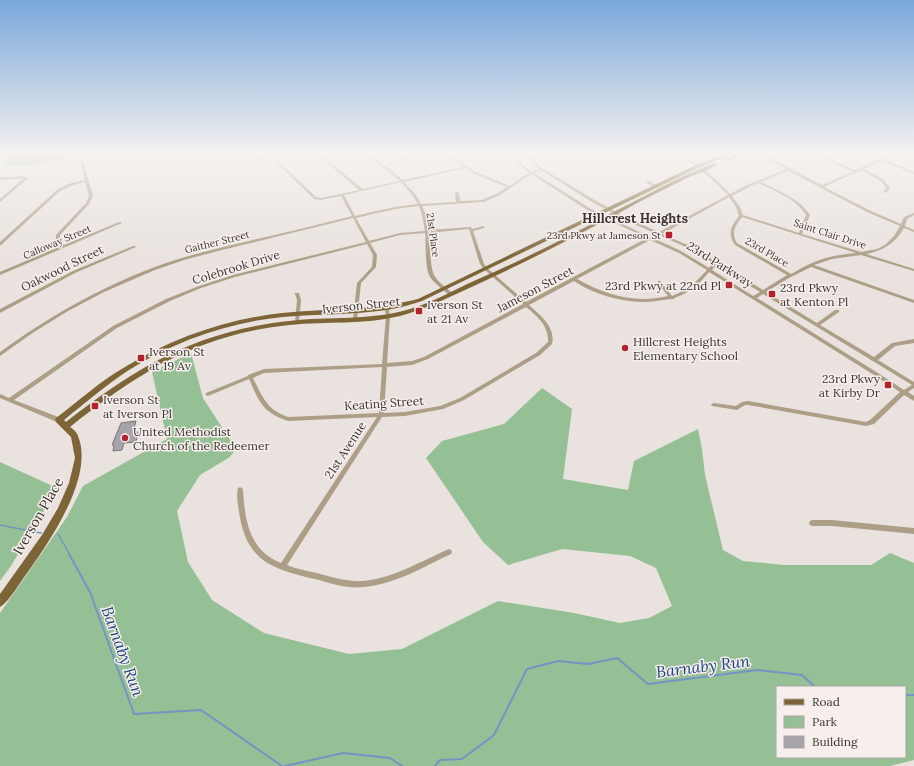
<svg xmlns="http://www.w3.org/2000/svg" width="914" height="766" font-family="Lora,serif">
  <rect width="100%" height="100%" fill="#e9e2de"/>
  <!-- green -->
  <g fill="#95bf95" fill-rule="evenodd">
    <path d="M9,153H82C57,160 30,167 4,166Z"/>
    <path d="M191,353L203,398L236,449L230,457L200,475L177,511L188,562L212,600L264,633L349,654L402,649L498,601L574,613L620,623L649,618L672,606L656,568L630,556L562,549L508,565L483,542L426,458L442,441L504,424L542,388L572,409L563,479L628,490L634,461L698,429L702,449L705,475L723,550L743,561L784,565H871L890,553L914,563V760L890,766H0V613L67,517L83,486L167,439L152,372ZM777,687H905V757H777Z"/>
    <polygon points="0,462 57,488 11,566 0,581"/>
  </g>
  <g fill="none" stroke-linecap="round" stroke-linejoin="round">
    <!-- stream-far1 -->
    <g stroke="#7394c5" stroke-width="1.5">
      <polyline points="0,525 41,533"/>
      <polyline points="58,534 70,555"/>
    </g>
    <!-- stream -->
    <g stroke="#7394c5" stroke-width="2">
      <polyline points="69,554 90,592 134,714 201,710 282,766"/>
      <polyline points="905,695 914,695"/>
      <polyline points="285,766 343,753 390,758 402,766"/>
      <polyline points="435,766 440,760 462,759 494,735 527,669 558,661 588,664 617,658 648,684 757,670 802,675 815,687"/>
    </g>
  </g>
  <!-- building -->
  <polygon fill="#a6a4aa" stroke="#79767c" points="136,421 133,432 138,432 136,442 124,443 122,450 113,451 114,445 112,445 121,423"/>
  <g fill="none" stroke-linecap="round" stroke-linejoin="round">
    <!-- minor -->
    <g fill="#ad9f87" fill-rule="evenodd">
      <path d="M267,153H270L272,155L281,153H287L274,157L316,197L321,198L359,190L316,153H319L363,189L400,181L365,153H368L385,166L420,153H424L387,167L403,180L464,167L444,153H447L476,172L510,186L529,173L518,164L512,153H515L520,162L531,172L539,169L524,153H527L542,168L591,198L625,217L659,232L728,195C713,178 695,167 678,153H681C699,165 716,178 730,194L745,186L786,169L756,153H760L790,168L822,185L853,172L820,157H811L809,156L810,155H821L855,170L880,159L867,153H871L883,158L894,153H898L885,159L914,172V174L883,161L864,169L883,179L890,188L886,193L883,192L886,188L881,181L861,170L824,187L871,211L901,224L904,217L914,213V215L907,219L905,226L914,230V232L904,228C896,243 882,251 866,254L914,269V271L861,255L832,259L814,265L914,300V303L811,267L789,278L766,292L817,323L835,310H839V312L820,325L874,357L892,343L914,339V343L895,346L878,360L914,382V388L908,392L914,396V401L904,395L874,424L866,426L748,405H745L737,410L712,406L711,405L712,404L714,403L736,406L742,402L748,401L866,422L870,420L900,392L874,375L709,272C698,285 691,292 674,298V299C665,299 655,302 646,302C621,302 595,295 574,281L529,305C540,315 556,327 552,344L540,355L464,400L443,409L405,416L382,417L287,565C297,569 307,571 317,573C332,577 347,582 363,581C394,578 421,561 449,549L451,550L452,552L451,554C423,567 394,585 363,587C346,589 330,583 315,579C272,569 246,561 239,512C238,505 236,495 238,488L240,487L242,488L243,490C245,521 249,550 281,563L377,417L288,421C262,412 260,403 249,379L208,396L206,395L205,394L206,393L248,376V375L264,369L382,364L386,316L385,309L387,307L389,309L390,316L387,363L412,361L424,357L523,304L485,270L480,264L469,229L429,233C430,243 430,267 434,275C438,282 446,288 453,293V295H449C443,289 433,283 429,275C425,266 426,243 425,233L400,235L370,243L377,255L376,267L361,283L357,320L355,321L353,319L357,283L372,267L373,255L367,244L235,277L201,288L170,301L117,328L14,400L61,418L62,420L61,422H57L0,398V394L9,398L113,326L166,299L199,286L233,275L366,242L353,218L214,252L184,260L155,270L104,292L68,311L34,332L0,356V352C51,315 106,284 166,263C196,253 227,246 257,239C289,232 320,224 352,216L341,196L321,200L314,199L271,157L242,164L240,163L269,156ZM466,168L474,174L507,187L498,193L482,200L460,201L459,193L457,192L455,193L456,202L421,204L416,195L404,182ZM541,170L589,200L623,219L656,234L650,237L591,209L534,173ZM788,171L869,213L900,226L894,236L885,245L877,249L861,252L802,234L810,215C799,198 778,191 761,182ZM531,174L589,211L647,238L526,302L487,268L484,264L473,231L484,228V226L472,229L471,227H470L429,230L426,215L422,206L484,202L500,195ZM401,182L413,196L418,204C396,206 376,211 355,216L344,195ZM758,183C775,191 796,199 806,215L799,233L743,215L740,207L732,196L747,188ZM729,197L736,207L739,216C731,226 727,233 735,245L787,275L763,290L690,246L662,234ZM419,206L422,215L425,231L400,233L369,241L356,218C377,213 397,208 419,206ZM742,217L856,253C847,254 838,255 830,257C816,260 803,267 791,274L737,243C731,233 735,226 742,217ZM659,235L688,248L713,263L709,268L681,251L653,238ZM650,240L679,253L707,270C695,283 689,289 672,296L660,281H658V283L668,296C635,304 606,295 577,279ZM716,265L760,292L753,296L712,270ZM763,294L912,385L904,390L878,373L757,298ZM526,307C537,316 549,326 548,342L536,353L460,398L440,406L405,412L384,413L387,367L412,365L428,359ZM382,367L379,413L288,417C266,409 263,397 253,378L264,373Z"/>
      <polygon points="79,157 82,158 93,196 89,204 60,235 60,240 64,245 119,222 121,222 122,223 0,275 0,272 61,246 56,240 56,235 86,203 89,196 85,182 73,185 60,191 1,245 0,245 0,242 58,189 71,183 85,180"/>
      <polygon points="22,176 28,178 0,202 0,199 24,178 0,180 0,178"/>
      <polygon points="647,181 649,181 658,186 655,187 647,183"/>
      <polygon points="133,246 135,246 136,247 75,273 0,313 0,309 73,271"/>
      <polygon points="295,293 299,293 301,300 299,322 297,324 295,322 297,300 295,294"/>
      <polygon points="812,520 832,520 914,528 914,534 832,526 812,526 810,525 809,523 810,521"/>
    </g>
    <!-- major -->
    <g fill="#7e6538" fill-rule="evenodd">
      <path d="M727,153H734L700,167L422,301C410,305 399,308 387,310C353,315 318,314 283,317C229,322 175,341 129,370C106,385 85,403 64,420L66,422C137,366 197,331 289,321C329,316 371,321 410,309C433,302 454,290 476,280C520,261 562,240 604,217C632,203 658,188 686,175L714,163L718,164C710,170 699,173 689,177C673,185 657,193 641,201C587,231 532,259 476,285C451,296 427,309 400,316C364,325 327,321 290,325C200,334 140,371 70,427C73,429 77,432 78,436C95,477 48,544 25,576C19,584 8,603 0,607V594L42,535L58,508L69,483L75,458L71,437L56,422L55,420L56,418C79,401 100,381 125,367C172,338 227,319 282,313C328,308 373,311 418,299L696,165Z"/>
      <polygon points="741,153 747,153 729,161 725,160"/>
    </g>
  </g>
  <!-- sky -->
  <linearGradient id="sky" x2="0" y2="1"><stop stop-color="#79a7da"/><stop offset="0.59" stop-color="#f5f2f0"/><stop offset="1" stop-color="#f5f2f0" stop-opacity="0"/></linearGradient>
  <rect width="914" height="260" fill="url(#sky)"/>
  <!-- markers -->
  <g fill="#b4222e" stroke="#f7efeb" stroke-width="1.5">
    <rect x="665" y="231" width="8" height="8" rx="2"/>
    <rect x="725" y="281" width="8" height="8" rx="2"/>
    <rect x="768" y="290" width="8" height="8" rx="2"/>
    <rect x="415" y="307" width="8" height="8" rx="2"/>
    <circle cx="625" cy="348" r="4"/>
    <rect x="137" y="354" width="8" height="8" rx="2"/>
    <rect x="884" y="381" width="8" height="8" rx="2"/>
    <rect x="91" y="402" width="8" height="8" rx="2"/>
    <circle cx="125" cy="438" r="4"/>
  </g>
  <g text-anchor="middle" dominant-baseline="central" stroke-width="3" stroke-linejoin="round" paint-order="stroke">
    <!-- far-street labels -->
    <g font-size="10" fill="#393634" stroke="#f7efeb">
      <text transform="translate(830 234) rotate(18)">Saint Clair Drive</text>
      <text transform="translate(433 235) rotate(82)">21st Place</text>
      <text transform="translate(57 242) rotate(-23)">Calloway Street</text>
      <text transform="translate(217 242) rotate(-14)">Gaither Street</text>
      <text transform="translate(767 252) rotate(30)">23rd Place</text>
    </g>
    <!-- far-poi labels -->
    <g font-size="10" fill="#393634" stroke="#f7efeb" text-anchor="end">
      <text x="661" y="235">23rd Pkwy at Jameson St</text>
    </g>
    <!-- street labels -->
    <g font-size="12" fill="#393634" stroke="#f7efeb">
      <text transform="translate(720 264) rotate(32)">23rd Parkway</text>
      <text transform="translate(236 267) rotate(-17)">Colebrook Drive</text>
      <text transform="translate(62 268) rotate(-26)">Oakwood Street</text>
      <text transform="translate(535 289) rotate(-28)">Jameson Street</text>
      <text transform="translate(361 305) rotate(-6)">Iverson Street</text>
      <text transform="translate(384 403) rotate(-4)">Keating Street</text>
      <text transform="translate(345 450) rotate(-57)">21st Avenue</text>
    </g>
    <!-- poi labels -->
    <g font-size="12" fill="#393634" stroke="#f7efeb" text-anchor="start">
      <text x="721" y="285" text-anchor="end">23rd Pkwy at 22nd Pl</text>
      <text x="780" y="287">23rd Pkwy<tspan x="780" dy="14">at Kenton Pl</tspan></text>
      <text x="427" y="304">Iverson St<tspan x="427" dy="14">at 21 Av</tspan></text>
      <text x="633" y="341">Hillcrest Heights<tspan x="633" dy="14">Elementary School</tspan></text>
      <text x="149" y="351">Iverson St<tspan x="149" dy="14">at 19 Av</tspan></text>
      <text x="880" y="378" text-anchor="end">23rd Pkwy<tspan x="880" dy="14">at Kirby Dr</tspan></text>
      <text x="103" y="399">Iverson St<tspan x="103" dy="14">at Iverson Pl</tspan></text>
      <text x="133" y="431">United Methodist<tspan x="133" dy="14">Church of the Redeemer</tspan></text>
    </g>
    <!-- far-district labels -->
    <g font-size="13" font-weight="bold" fill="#3a3431" stroke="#f7efeb">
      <text x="635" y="218">Hillcrest Heights</text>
    </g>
    <!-- near-street labels -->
    <g font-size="14" fill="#393634" stroke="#f7efeb">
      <text transform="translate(38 516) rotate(-60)">Iverson Place</text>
    </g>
    <!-- near-water labels -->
    <g font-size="16" font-style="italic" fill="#1a4480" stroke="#f7efeb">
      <text transform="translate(123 651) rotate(70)">Barnaby Run</text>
      <text transform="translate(703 666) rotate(-7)">Barnaby Run</text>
    </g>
  </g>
  <!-- legend -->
  <rect x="776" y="686" width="130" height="72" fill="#f7efeb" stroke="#aba5a2"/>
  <rect x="784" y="699" width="20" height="6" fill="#7e6538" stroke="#aba5a2"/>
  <text x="812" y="706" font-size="12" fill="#393634">Road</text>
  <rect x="784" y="716" width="20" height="12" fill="#95bf95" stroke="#aba5a2"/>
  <text x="812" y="726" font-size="12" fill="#393634">Park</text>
  <rect x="784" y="736" width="20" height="12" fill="#a6a4aa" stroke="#aba5a2"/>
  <text x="812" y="746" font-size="12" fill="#393634">Building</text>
</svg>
